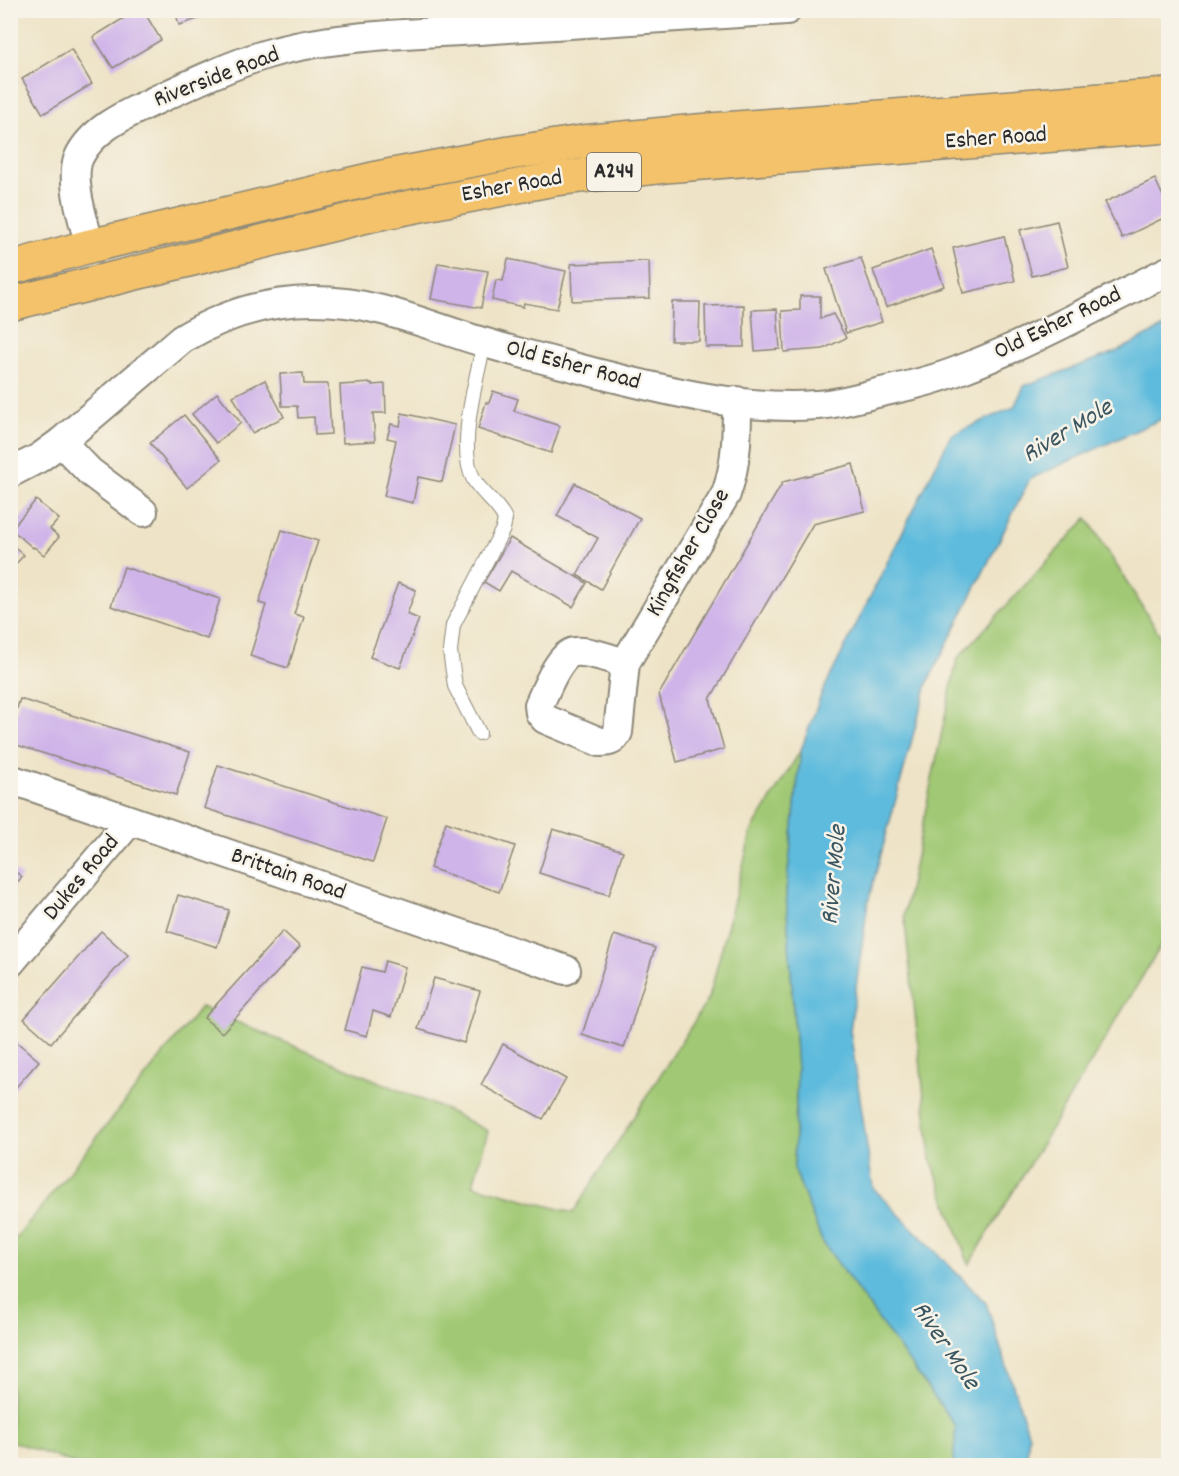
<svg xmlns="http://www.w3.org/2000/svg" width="1179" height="1476" font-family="Dekko,sans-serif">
  <rect width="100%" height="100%" fill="#f7f3e8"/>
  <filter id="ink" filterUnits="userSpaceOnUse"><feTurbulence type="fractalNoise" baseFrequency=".0167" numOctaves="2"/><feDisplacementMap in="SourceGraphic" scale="12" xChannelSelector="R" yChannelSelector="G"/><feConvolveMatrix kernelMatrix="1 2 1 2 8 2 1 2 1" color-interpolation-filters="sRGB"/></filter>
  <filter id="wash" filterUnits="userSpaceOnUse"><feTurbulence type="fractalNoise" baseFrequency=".008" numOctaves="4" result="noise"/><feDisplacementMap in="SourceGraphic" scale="24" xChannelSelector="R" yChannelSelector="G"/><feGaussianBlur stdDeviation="1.35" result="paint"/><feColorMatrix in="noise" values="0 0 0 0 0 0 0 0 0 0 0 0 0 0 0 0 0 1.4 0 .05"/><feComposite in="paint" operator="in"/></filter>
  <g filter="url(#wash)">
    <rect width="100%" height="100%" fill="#eee3c6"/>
    <!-- green -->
    <g fill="#a1c974" stroke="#667a50" stroke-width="1.5">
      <polygon points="1087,518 1168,648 1168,934 969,1265 931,1160 904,914 957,659"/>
      <polygon points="801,750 786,892 797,1069 794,1168 822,1241 956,1427 953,1465 81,1466 11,1441 11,1245 201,1007 444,1109 488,1131 473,1185 573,1213 709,998 752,830"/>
    </g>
    <!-- water -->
    <polygon fill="#5fbbdd" stroke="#457384" stroke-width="1.5" points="1168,325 1168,416 1030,479 927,684 868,902 850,1030 873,1188 986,1303 1029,1435 1026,1465 953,1465 956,1427 822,1241 794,1168 797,1069 786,892 801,750 821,695 951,435 1014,407 1024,386 1118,351"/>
    <g id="blocks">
      <!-- building -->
      <g fill="#cfb4e9">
        <polygon points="137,10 143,10 161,40 113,68 93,37"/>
        <polygon points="175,10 223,10 223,11 179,25"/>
        <polygon points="71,49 92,84 43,114 22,79"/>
        <polygon points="1155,179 1168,207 1168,216 1122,238 1105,202"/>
        <polygon points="1057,221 1068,267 1032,276 1020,230"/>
        <polygon points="1004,236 1015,281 963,293 953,248"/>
        <polygon points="931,249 944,286 886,307 873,270"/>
        <polygon points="861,258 882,322 846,333 826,269"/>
        <polygon points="508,259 566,271 557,309 524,303 523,307 492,300 496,280 503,281"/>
        <polygon points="649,261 650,298 572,301 571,264"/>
        <polygon points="438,263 488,271 481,308 431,299"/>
        <polygon points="800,296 820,296 820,319 833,314 846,338 823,349 784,352 782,311 800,310"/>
        <polygon points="672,302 700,302 699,341 671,341"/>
        <polygon points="744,305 744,347 706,347 705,306"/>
        <polygon points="777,309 780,349 755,351 752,310"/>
        <polygon points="303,373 304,384 328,384 331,434 315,435 314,417 298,418 297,406 282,406 280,374"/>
        <polygon points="265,380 284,417 252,433 233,396"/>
        <polygon points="372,383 372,385 385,384 386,413 373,413 375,441 343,443 340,385"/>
        <polygon points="493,391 518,399 514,411 560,426 551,453 478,429 486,402 489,403"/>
        <polygon points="217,393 241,423 216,443 192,414"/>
        <polygon points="402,413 455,425 442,482 418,477 413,503 384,496 396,440 387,438 391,424 400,426"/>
        <polygon points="184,415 221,460 187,488 150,443"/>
        <polygon points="853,464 865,511 813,524 710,699 724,749 677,762 659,694 783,482"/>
        <polygon points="575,483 640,518 601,589 577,575 598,538 557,516"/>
        <polygon points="36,500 59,519 50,529 59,537 44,555 34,547 33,548 11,529"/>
        <polygon points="282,530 318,541 294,614 304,617 288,668 250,656 266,605 259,603"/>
        <polygon points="510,538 587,583 573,607 511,571 499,591 484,582"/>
        <polygon points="10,543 24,555 10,570"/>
        <polygon points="124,567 220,599 207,639 111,606"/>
        <polygon points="398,583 416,590 407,614 419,619 400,668 370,657"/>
        <polygon points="20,699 190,752 176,795 10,743 10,730"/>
        <polygon points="218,765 387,819 373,862 204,808"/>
        <polygon points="446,822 515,846 499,892 430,868"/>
        <polygon points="553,829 623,851 609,895 539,873"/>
        <polygon points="10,867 22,877 10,890"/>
        <polygon points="178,895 229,910 217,947 167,931"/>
        <polygon points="101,931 128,955 51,1043 24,1019"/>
        <polygon points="283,931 300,947 222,1033 204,1018"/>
        <polygon points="614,935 655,948 624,1048 582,1035"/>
        <polygon points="385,961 405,967 391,1017 373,1011 367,1036 345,1030 362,967 382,972"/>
        <polygon points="434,978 480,991 464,1043 418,1029"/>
        <polygon points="10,1036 39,1061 10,1094"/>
        <polygon points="503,1044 566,1079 543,1119 481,1085"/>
      </g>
    </g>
  </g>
  <g filter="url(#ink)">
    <use href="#blocks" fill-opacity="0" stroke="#8c8778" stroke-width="1.5"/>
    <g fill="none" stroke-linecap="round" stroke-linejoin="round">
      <!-- lane casing -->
      <g stroke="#8c8778" stroke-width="16">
        <path id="lane" d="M479,733L455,686L450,651L453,625L503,529L505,519C498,503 483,495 474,480C456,448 477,378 484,343"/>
      </g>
      <!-- street casing -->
      <g stroke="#8c8778" stroke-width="32">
        <g id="street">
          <path d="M90,246C84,223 69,179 79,157C93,128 127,114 154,101C191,84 228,66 267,54C331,35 412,34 479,30C582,23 685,17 787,10"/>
          <polyline points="61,442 90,472 143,512"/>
          <path d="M10,473L39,458L61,442L182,339C246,301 310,292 382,310C417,319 451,333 486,343C522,354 559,363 596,373C663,390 747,411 816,405C837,404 857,398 877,393C904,387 932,381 957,371C1029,344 1099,305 1168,271"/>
          <path d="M625,663C611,659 588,650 574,652C559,654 545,692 539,705L540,713L545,719L600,742C609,742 614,741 618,732L625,663L726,494C737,463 737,433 737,401"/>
          <polyline points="10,779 566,970"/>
          <polyline points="10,963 130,821"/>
        </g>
      </g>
      <!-- primary casing -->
      <g stroke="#8c8778" stroke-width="36">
        <g id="primary">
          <polyline points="10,268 90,246 292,198 377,178 510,153 582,142 697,131 1168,95"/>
          <polyline points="10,304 375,214 554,179 665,166 1168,126"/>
        </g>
      </g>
      <!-- lane -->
      <use href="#lane" stroke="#fff" stroke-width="14"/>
      <!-- street -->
      <use href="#street" stroke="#fff" stroke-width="28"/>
      <!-- primary -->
      <use href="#primary" stroke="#f3c26a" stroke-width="33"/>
    </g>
  </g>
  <g text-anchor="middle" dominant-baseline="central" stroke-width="5" stroke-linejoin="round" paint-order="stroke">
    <!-- shield labels -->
    <rect fill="#f7f3e8" stroke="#686764" stroke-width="1.5" x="587" y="153" width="54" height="38" rx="4.5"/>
    <g font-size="22" font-weight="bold" fill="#2b2b2b">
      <text x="614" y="172">A244</text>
    </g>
    <!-- street labels -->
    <g font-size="24" fill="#2b2b2b" stroke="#f7f3e8">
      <text transform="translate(217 78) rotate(-21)">Riverside Road</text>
      <text transform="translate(996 139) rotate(-4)">Esher Road</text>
      <text transform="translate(512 187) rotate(-10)">Esher Road</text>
      <text transform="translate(1058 324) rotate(-26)">Old Esher Road</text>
      <text transform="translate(573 366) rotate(15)">Old Esher Road</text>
      <text transform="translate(689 553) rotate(-60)">Kingfisher Close</text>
      <text transform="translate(288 875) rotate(19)">Brittain Road</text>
      <text transform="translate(82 878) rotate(-50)">Dukes Road</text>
    </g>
    <!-- water labels -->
    <g font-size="26" font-style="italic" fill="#3b5660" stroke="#f7f3e8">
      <text transform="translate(1068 432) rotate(-31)">River Mole</text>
      <text transform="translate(835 875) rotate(-85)">River Mole</text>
      <text transform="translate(945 1346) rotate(56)">River Mole</text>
    </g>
  </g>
  <!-- margin -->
  <rect width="1179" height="1476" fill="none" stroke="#f7f3e8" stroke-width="36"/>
</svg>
